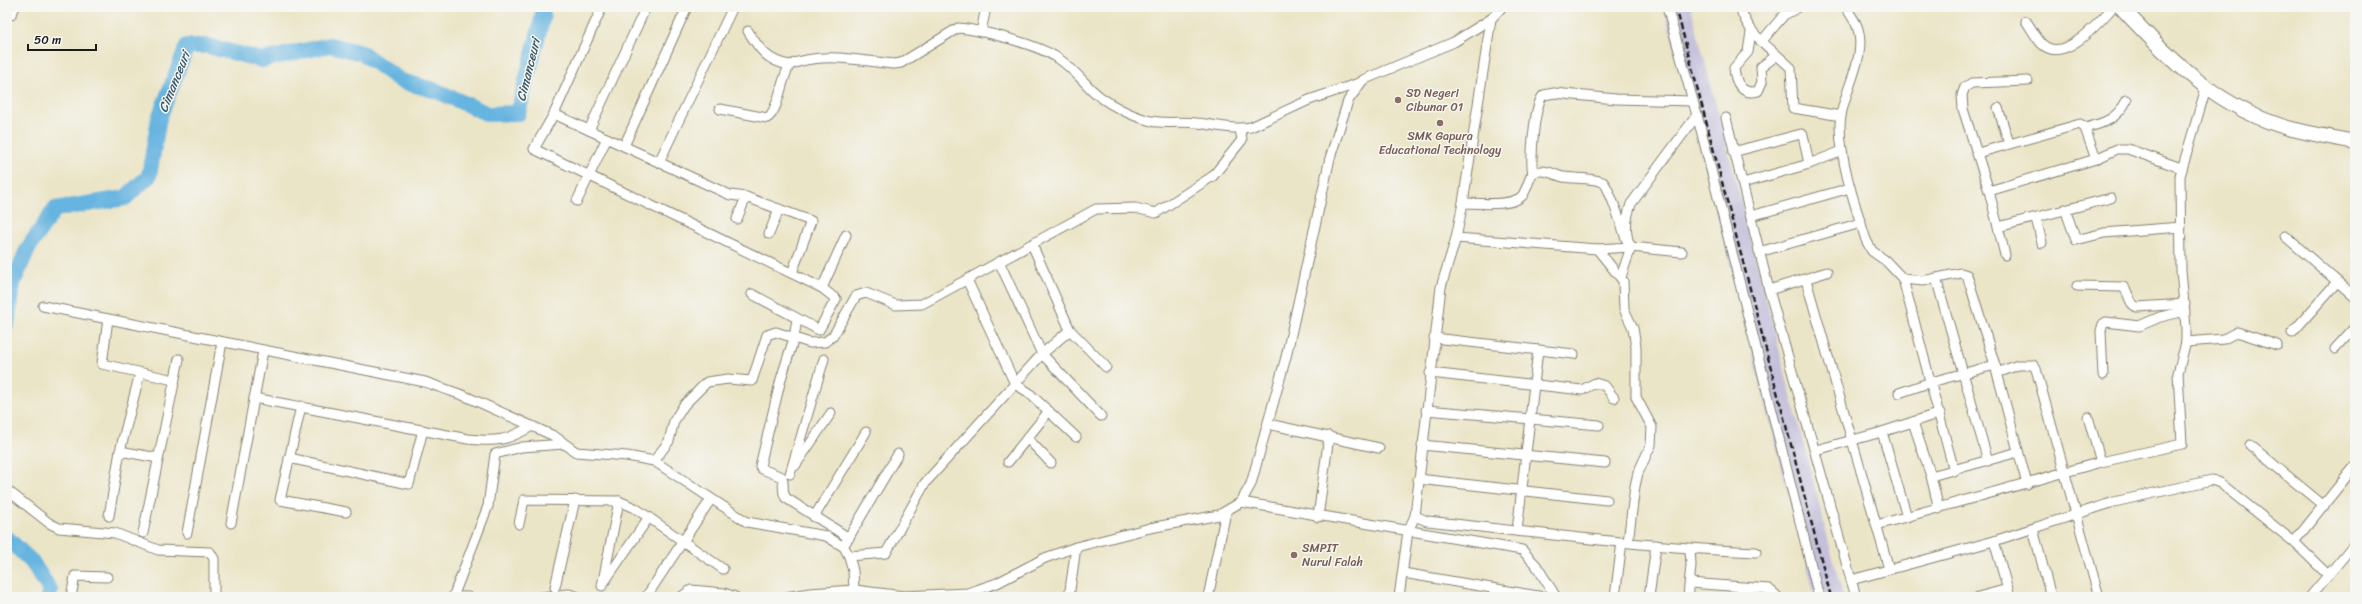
<svg xmlns="http://www.w3.org/2000/svg" width="2362" height="604" font-family="Sriracha,sans-serif">
  <rect width="100%" height="100%" fill="#f6f6f2"/>
  <filter id="ink" filterUnits="userSpaceOnUse"><feTurbulence type="fractalNoise" baseFrequency=".025" numOctaves="2"/><feDisplacementMap in="SourceGraphic" scale="8" xChannelSelector="R" yChannelSelector="G"/><feConvolveMatrix kernelMatrix="1 2 1 2 8 2 1 2 1" color-interpolation-filters="sRGB"/></filter>
  <filter id="wash" filterUnits="userSpaceOnUse"><feTurbulence type="fractalNoise" baseFrequency=".012" numOctaves="4" result="noise"/><feDisplacementMap in="SourceGraphic" scale="16" xChannelSelector="R" yChannelSelector="G"/><feGaussianBlur stdDeviation="0.9" result="paint"/><feColorMatrix in="noise" values="0 0 0 0 0 0 0 0 0 0 0 0 0 0 0 0 0 1.4 0 .05"/><feComposite in="paint" operator="in"/></filter>
  <g filter="url(#wash)">
    <rect width="100%" height="100%" fill="#ebe5c7"/>
    <!-- railway -->
    <polygon fill="#c4c0db" points="1664,7 1691,7 1843,597 1815,597"/>
    <g fill="none" stroke-linecap="round" stroke-linejoin="round">
      <!-- river -->
      <g stroke="#66b4e0" stroke-width="16">
        <polyline points="7,323 13,283 28,248 55,209 125,198 149,176 159,118 187,46 208,46 262,60 330,45 362,53 401,81 437,91 488,114 518,113 543,15 542,7"/>
        <polyline points="7,538 32,562 50,590 48,597"/>
      </g>
    </g>
  </g>
  <g filter="url(#ink)">
    <g fill="none" stroke-linecap="round" stroke-linejoin="round">
      <!-- minor casing -->
      <g stroke="#848072" stroke-width="11">
        <g id="minor">
          <polyline points="602,7 554,114 534,149 822,288 836,299 819,330 752,294"/>
          <polyline points="1667,7 1701,130 1819,597"/>
          <path d="M1740,7C1749,37 1770,47 1791,68L1793,108L1841,116"/>
          <path d="M1846,7C1849,13 1854,19 1857,26C1869,58 1840,94 1840,127C1841,166 1855,204 1866,240L1872,251L1886,261L1903,279L1923,281L1961,273L1967,275L1995,365L2027,484"/>
          <polyline points="7,15 11,15 15,7"/>
          <path d="M1491,19L1463,203L1456,238L1441,287L1415,516L1427,521C1537,533 1646,547 1756,552"/>
          <path d="M2026,21C2031,28 2036,38 2042,44C2064,65 2100,21 2113,7"/>
          <path d="M748,31C759,49 768,62 790,65"/>
          <polyline points="981,32 986,7"/>
          <path d="M1751,32L1748,52L1734,68C1735,82 1742,96 1758,91L1762,82L1761,67L1776,56"/>
          <polyline points="1761,42 1784,15 1799,7"/>
          <polyline points="1998,108 2009,143"/>
          <path d="M720,109L767,118C779,112 781,77 790,65C821,51 861,61 894,64L901,63L958,28C982,30 1040,45 1059,59C1071,67 1082,80 1092,90C1107,104 1131,116 1151,121C1166,124 1182,121 1197,123C1216,125 1231,130 1251,127L1309,100L1359,83"/>
          <polyline points="554,114 730,195 746,197 811,221 792,273"/>
          <polyline points="1726,118 1769,290 1856,597"/>
          <path d="M2085,128C2105,123 2117,119 2127,100"/>
          <polyline points="589,130 646,7"/>
          <polyline points="624,146 687,7"/>
          <polyline points="1733,152 1801,134 1803,135 1809,164"/>
          <polyline points="1978,153 2080,124 2085,128 2096,159"/>
          <polyline points="659,162 733,7"/>
          <path d="M1533,173C1530,162 1534,101 1544,95L1554,93L1616,99L1693,101"/>
          <polyline points="1743,183 1809,164 1842,151"/>
          <polyline points="1989,191 2096,159 2117,149 2128,149 2181,168"/>
          <polyline points="577,201 607,138"/>
          <path d="M1463,203C1477,203 1512,207 1522,196C1527,190 1528,180 1533,173C1544,168 1552,174 1563,177C1575,179 1591,177 1603,182C1608,185 1623,229 1626,239"/>
          <polyline points="2065,209 2076,240 2104,233 2181,227"/>
          <polyline points="1751,216 1850,188"/>
          <polyline points="2036,218 2042,243"/>
          <polyline points="737,219 746,197"/>
          <polyline points="1998,227 2111,198"/>
          <polyline points="769,234 779,209"/>
          <polyline points="2285,236 2355,297"/>
          <polyline points="1456,238 1597,249 1631,247 1682,252"/>
          <polyline points="1034,249 1070,330 1106,367"/>
          <polyline points="1597,249 1623,281 1624,309 1633,328 1636,347 1636,397 1652,427 1651,445 1638,473 1635,486 1628,542"/>
          <polyline points="1759,252 1861,223"/>
          <polyline points="2005,255 1989,191 1963,109 1962,95 1965,87 1972,83 2028,81"/>
          <polyline points="1001,266 1042,354 1101,416"/>
          <path d="M1621,277L1631,247C1624,234 1626,218 1631,204L1697,115"/>
          <polyline points="1936,278 1988,461"/>
          <polyline points="1903,279 1954,471"/>
          <polyline points="1806,280 1889,569"/>
          <polyline points="969,284 1015,384 1028,392 1076,437"/>
          <path d="M2077,286L2123,287C2130,293 2128,304 2137,307L2185,304"/>
          <polyline points="822,288 846,235"/>
          <polyline points="1769,290 1827,272"/>
          <polyline points="43,306 425,382 465,396 554,436 576,452 627,456 654,461 747,522 826,536 844,547 849,556"/>
          <polyline points="108,319 102,364 174,380"/>
          <path d="M797,319L794,338L781,379L760,466L762,469L782,477C785,485 781,491 786,498L849,538"/>
          <polyline points="2292,333 2337,282"/>
          <polyline points="1434,338 1574,354"/>
          <polyline points="2186,342 2224,339 2237,332 2277,345"/>
          <polyline points="2335,349 2355,327"/>
          <polyline points="1430,373 1582,390 1595,383 1605,386 1614,398"/>
          <polyline points="1997,373 2018,365 2033,365 2036,369 2099,597"/>
          <polyline points="2103,375 2101,331 2103,324 2106,322 2139,326 2160,317 2185,311"/>
          <polyline points="1899,393 1931,382 1995,365"/>
          <path d="M254,398L468,439C497,442 506,441 532,426"/>
          <polyline points="301,406 280,500 346,512"/>
          <polyline points="1426,410 1599,425"/>
          <polyline points="2088,417 2101,462"/>
          <polyline points="1913,422 1931,476 1939,509"/>
          <polyline points="1268,424 1379,448"/>
          <polyline points="1882,432 1907,517"/>
          <polyline points="1027,438 1051,463"/>
          <polyline points="1422,445 1605,463"/>
          <polyline points="2250,445 2324,506"/>
          <polyline points="1816,450 1882,432 1940,413"/>
          <polyline points="120,451 158,458"/>
          <polyline points="289,458 409,484 423,430"/>
          <polyline points="654,461 669,441 674,421 684,405 707,382 728,379 752,381 767,335 776,332 810,343 825,342 833,336 856,296 866,293 896,305 922,304 1096,209 1135,208 1156,213 1213,176 1242,140 1240,129"/>
          <polyline points="1008,462 1049,411"/>
          <polyline points="795,466 831,413"/>
          <polyline points="790,474 824,359"/>
          <polyline points="1931,476 2018,452"/>
          <polyline points="1418,479 1607,500"/>
          <polyline points="7,490 49,523 59,528 115,533 158,550 210,552 214,559 214,597"/>
          <polyline points="1241,502 1522,550 1536,565 1556,597"/>
          <polyline points="109,516 120,451 140,373"/>
          <polyline points="814,517 866,432"/>
          <polyline points="1318,517 1329,436"/>
          <polyline points="231,523 263,351"/>
          <polyline points="519,524 524,500 619,501 635,508 723,569"/>
          <polyline points="1877,525 2101,462 2182,444 2178,373 2186,342 2186,328 2181,270 2180,176 2206,88"/>
          <polyline points="2033,529 2051,597"/>
          <polyline points="1517,531 1538,350"/>
          <polyline points="143,533 179,359"/>
          <polyline points="187,533 222,342"/>
          <polyline points="1994,541 2010,597"/>
          <polyline points="846,542 898,454"/>
          <polyline points="2294,542 2355,466"/>
          <polyline points="1403,573 1544,597"/>
          <polyline points="1851,580 1994,541 2114,502 2212,480 2220,483 2294,542 2328,575"/>
          <polyline points="605,581 649,517"/>
          <polyline points="1690,583 1769,589 1778,597"/>
          <polyline points="602,586 619,501"/>
          <polyline points="555,587 575,500"/>
          <polyline points="854,590 853,571 849,556 886,553 925,483 1042,354 1070,330"/>
          <polyline points="71,597 75,576 107,577"/>
          <polyline points="453,597 488,506 495,454 522,447 564,444"/>
          <polyline points="457,597 468,597"/>
          <polyline points="541,597 569,594 579,597"/>
          <polyline points="646,597 711,499"/>
          <polyline points="681,597 691,590 724,593 735,597"/>
          <polyline points="786,597 810,593 854,590 904,596 968,593 997,583 1045,558 1076,547 1150,528 1219,515 1241,502 1251,484 1286,357 1330,158 1348,101 1363,80 1454,42 1491,19 1502,7"/>
          <polyline points="1069,597 1076,547"/>
          <polyline points="1208,597 1226,512"/>
          <polyline points="1399,597 1408,531 1415,516"/>
          <polyline points="1615,597 1622,542"/>
          <polyline points="1649,597 1656,545"/>
          <polyline points="1688,597 1691,565 1690,549"/>
          <polyline points="1978,597 2008,589"/>
          <polyline points="2310,597 2355,543"/>
        </g>
      </g>
      <!-- primary casing -->
      <g stroke="#848072" stroke-width="16">
        <path id="primary" d="M2121,7C2170,60 2220,110 2292,129C2313,134 2334,138 2355,142"/>
      </g>
      <!-- minor -->
      <use href="#minor" stroke="#fff" stroke-width="9"/>
      <!-- primary -->
      <use href="#primary" stroke="#fff" stroke-width="14"/>
      <!-- rail -->
      <polyline stroke="#1c1c1c" stroke-width="2.5" stroke-dasharray="6 3" stroke-linecap="butt" points="1676,7 1831,597"/>
    </g>
  </g>
  <!-- markers -->
  <g fill="#8d6e63" stroke="#f6f6f2" stroke-width="1.5">
    <circle cx="1398" cy="100" r="4"/>
    <circle cx="1440" cy="123" r="4"/>
    <circle cx="1294" cy="555" r="4"/>
  </g>
  <g text-anchor="middle" dominant-baseline="central" stroke-width="3" stroke-linejoin="round" paint-order="stroke">
    <!-- education labels -->
    <g font-size="12" fill="#785e54" stroke="#f6f6f2" text-anchor="start">
      <text x="1406" y="93">SD Negeri<tspan x="1406" dy="14">Cibunar 01</tspan></text>
      <text x="1440" y="136" text-anchor="middle">SMK Gapura<tspan x="1440" dy="14">Educational Technology</tspan></text>
      <text x="1302" y="548">SMPIT<tspan x="1302" dy="14">Nurul Falah</tspan></text>
    </g>
    <!-- water labels -->
    <g font-size="13" font-style="italic" fill="#3a596a" stroke="#f6f6f2">
      <text transform="translate(528 70) rotate(-76)">Cimanceuri</text>
      <text transform="translate(174 82) rotate(-68)">Cimanceuri</text>
    </g>
  </g>
  <!-- margin -->
  <rect width="2362" height="604" fill="none" stroke="#f6f6f2" stroke-width="24"/>
  <!-- scale -->
  <path d="M28 44v6h68v-6" fill="none" stroke="#1c1c1c" stroke-width="2"/>
  <text x="34" y="44" font-size="12" fill="#1c1c1c" stroke="#f6f6f2" stroke-width="3" paint-order="stroke">50 m</text>
</svg>
